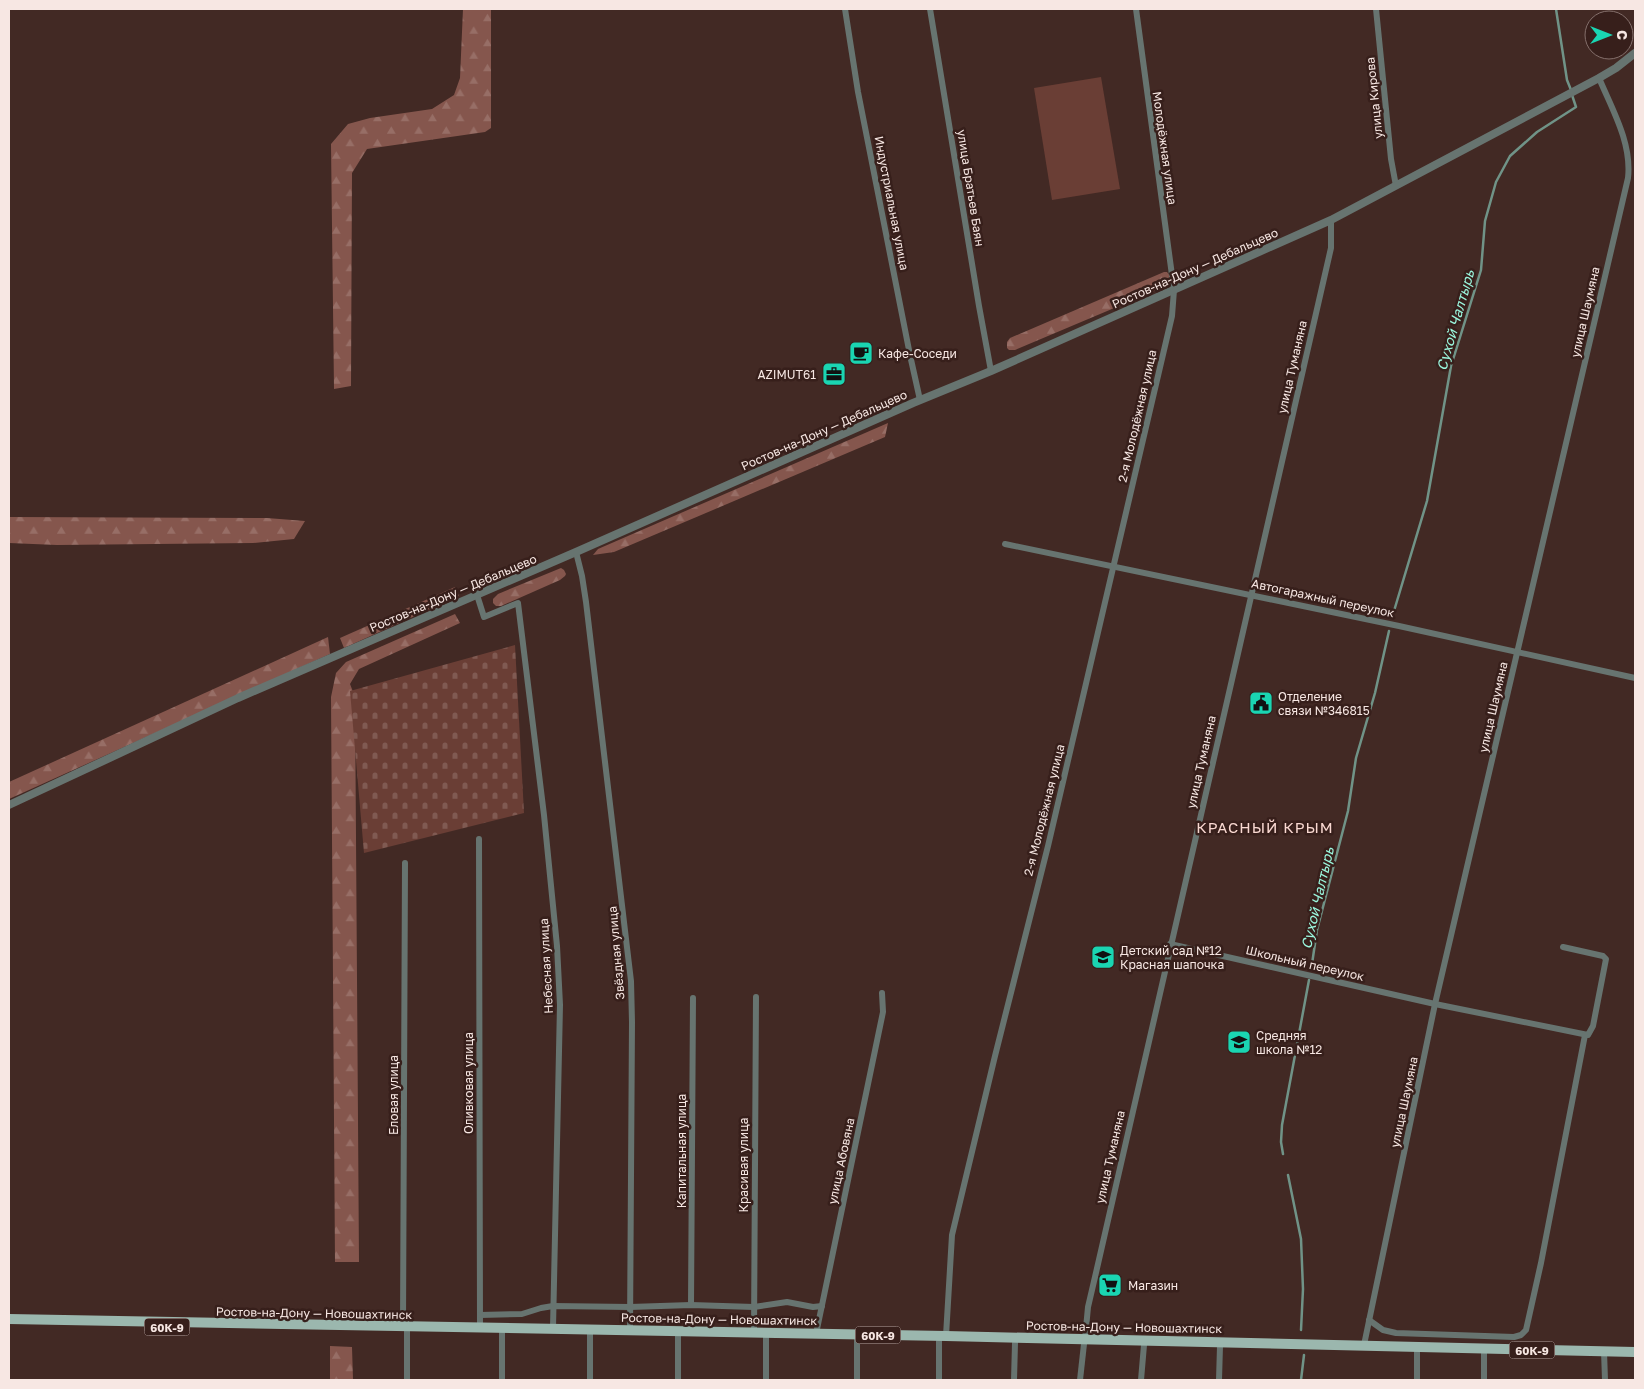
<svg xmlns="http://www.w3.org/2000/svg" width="1644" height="1389" font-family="'Golos Text',sans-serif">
  <defs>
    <pattern id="forest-firs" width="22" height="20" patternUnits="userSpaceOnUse" patternTransform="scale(1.25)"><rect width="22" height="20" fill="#85564d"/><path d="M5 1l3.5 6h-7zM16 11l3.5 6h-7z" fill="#976e66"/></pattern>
    <pattern id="cemetery-stones" width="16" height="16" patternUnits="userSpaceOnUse" patternTransform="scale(1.25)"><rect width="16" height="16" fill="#6a3e35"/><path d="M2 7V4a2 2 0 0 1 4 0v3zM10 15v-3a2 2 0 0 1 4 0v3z" fill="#805a52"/></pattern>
  </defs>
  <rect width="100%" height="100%" fill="#422924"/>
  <!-- forest -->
  <g fill="url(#forest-firs)">
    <polygon points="463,9 491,9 491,128 485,132 367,149 352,173 351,386 334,389 331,144 348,124 370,118 432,109 454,95 460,78"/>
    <polygon points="1164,272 1167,272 1170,276 1169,283 1164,287 1015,350 1009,350 1007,348 1007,342 1010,338"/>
    <polygon points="888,423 885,437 614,552 593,555 598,549"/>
    <polygon points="9,517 267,518 305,521 294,539 253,543 57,545 9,543"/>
    <polygon points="561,568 564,570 566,574 565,576 560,580 501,606 496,606 493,603 493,599 498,594"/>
    <polygon points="455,587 459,596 344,648 340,638"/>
    <polygon points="455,614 460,623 359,669 350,684 355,697 359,1262 335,1262 331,697 336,673 346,662"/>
    <polygon points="328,637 330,654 9,799 9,782"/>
    <polygon points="330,1346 352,1347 353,1380 330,1380"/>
  </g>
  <!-- cemetery -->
  <polygon fill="url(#cemetery-stones)" points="515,645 524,813 364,853 350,691"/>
  <!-- pitch -->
  <polygon fill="#6a3e35" points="1101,77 1120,189 1052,200 1034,88"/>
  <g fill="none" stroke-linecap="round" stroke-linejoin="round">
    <!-- stream -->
    <g stroke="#709387" stroke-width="2.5">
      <polyline points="1556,9 1567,80 1571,90"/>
      <polyline points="1394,611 1427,501 1451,366 1481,270 1485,221 1496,182 1510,156 1537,132 1576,107 1572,95"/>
      <polyline points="1312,964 1317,930 1348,811 1356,758 1375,693 1389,631"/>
      <polyline points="1283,1154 1281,1142 1282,1125 1309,980"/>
      <polyline points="1288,1175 1301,1239 1303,1289 1301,1330"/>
      <polyline points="1301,1380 1304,1355"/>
    </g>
    <!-- minor -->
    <g stroke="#677470" stroke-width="6">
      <polyline points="845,9 858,92 910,355 920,400"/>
      <polyline points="930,9 979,306 991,371"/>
      <polyline points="1376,9 1391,159 1396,186"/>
      <polyline points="1005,544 1399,626 1635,678"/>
      <polyline points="576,552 582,576 586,602 631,981 632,1022 630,1330"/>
      <polyline points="477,595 484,617 518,603 544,815 557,946 560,1005 553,1328"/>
      <polyline points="479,839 480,1327"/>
      <polyline points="1170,944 1435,1004 1588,1035 1593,1026 1606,959 1603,956 1563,947"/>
      <polyline points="691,1305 693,998"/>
      <polyline points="480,1315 522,1314 541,1308 553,1306 630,1307 691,1305 754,1307 787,1302 813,1307 822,1306"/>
      <polyline points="1369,1320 1383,1330 1396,1333 1514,1337 1521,1335 1526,1330 1541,1263 1585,1035"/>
      <polyline points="403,1327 405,863"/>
      <polyline points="407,1331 407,1380"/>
      <polyline points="754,1333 756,997"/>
      <polyline points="816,1334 883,1012 882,993"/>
      <polyline points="946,1336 952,1235 995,1056 1048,846 1172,316 1174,290 1136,9"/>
      <polyline points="1085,1339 1088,1307 1095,1277 1331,248 1331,220"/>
      <path d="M1364,1345L1435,1004L1628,178C1632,143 1612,109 1599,78"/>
      <polyline points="1417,1349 1417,1380"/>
      <polyline points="1484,1350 1484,1380"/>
      <polyline points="1604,1351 1605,1380"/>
      <polyline points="502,1380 502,1333"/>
      <polyline points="590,1380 590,1333"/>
      <polyline points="678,1380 678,1335"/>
      <polyline points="766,1380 766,1337"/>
      <polyline points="857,1380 857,1339"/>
      <polyline points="939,1380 939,1341"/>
      <polyline points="1014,1380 1015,1343"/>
      <polyline points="1080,1380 1084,1344"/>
      <polyline points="1141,1380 1144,1345"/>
      <polyline points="1219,1380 1220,1346"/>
    </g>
    <!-- tertiary -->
    <polyline stroke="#677470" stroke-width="8" points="9,805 238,698 576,552 913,403 991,371 1331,220 1599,78 1616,68 1635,53"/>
    <!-- primary -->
    <polyline stroke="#9bb7ae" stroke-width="10" points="9,1319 946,1336 1635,1352"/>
  </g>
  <!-- icons -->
  <defs>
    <g id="cafe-square" transform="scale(1.25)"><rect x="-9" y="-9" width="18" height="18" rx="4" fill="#1ad5b2" stroke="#371f1b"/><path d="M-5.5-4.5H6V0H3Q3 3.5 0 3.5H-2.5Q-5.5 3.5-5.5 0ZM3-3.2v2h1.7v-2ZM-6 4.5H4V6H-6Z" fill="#111"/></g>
    <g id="office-square" transform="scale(1.25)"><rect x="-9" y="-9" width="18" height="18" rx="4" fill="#1ad5b2" stroke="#371f1b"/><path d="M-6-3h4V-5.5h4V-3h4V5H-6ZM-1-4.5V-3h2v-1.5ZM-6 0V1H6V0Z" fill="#111"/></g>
    <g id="civic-square" transform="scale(1.25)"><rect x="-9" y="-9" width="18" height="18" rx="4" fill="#1ad5b2" stroke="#371f1b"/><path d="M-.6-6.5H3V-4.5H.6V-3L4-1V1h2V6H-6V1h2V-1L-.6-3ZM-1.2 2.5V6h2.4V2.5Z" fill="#111"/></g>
    <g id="school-square" transform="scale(1.25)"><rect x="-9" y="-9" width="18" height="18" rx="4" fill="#1ad5b2" stroke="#371f1b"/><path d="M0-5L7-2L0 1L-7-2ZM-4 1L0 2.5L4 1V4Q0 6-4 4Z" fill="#111"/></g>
    <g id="supermarket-square" transform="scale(1.25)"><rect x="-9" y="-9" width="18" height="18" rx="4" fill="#1ad5b2" stroke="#371f1b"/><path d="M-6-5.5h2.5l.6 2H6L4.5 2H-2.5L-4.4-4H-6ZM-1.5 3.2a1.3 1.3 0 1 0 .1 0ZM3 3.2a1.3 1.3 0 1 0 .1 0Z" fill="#111"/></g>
  </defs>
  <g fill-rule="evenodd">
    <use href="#cafe-square" x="861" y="353"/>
    <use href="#office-square" x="834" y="374"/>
    <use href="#civic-square" x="1261" y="703"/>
    <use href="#school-square" x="1103" y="957"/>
    <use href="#school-square" x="1239" y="1042"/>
    <use href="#supermarket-square" x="1110" y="1285"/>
  </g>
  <g text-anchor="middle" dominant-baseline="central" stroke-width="5" stroke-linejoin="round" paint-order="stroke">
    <!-- shield labels -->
    <g fill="#371f1b" stroke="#bdaba7" stroke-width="1">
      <rect x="144.5" y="1318.5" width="45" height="17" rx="4"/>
      <rect x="855.5" y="1326.5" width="45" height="17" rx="4"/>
      <rect x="1509.5" y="1341.5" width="45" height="17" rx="4"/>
    </g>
    <g font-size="11" font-weight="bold" fill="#f7e7e3">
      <text x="167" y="1327">60К-9</text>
      <text x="878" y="1335">60К-9</text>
      <text x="1532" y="1350">60К-9</text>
    </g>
    <!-- street labels -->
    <g font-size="12" fill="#f7e7e3" stroke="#371f1b">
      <text transform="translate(1374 98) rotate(-96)">улица Кирова</text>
      <text transform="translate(1165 148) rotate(82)">Молодёжная улица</text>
      <text transform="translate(971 188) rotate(81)">улица Братьев Баян</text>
      <text transform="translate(892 203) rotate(79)">Индустриальная улица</text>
      <text transform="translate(1195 268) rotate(-24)">Ростов-на-Дону — Дебальцево</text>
      <text transform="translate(1585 312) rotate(-77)">улица Шаумяна</text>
      <text transform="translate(1292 367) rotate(-77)">улица Туманяна</text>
      <text transform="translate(1137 416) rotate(-77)">2-я Молодёжная улица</text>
      <text transform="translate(824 430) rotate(-24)">Ростов-на-Дону — Дебальцево</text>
      <text transform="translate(453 593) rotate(-23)">Ростов-на-Дону — Дебальцево</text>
      <text transform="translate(1323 598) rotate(12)">Автогаражный переулок</text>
      <text transform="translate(1493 707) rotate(-77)">улица Шаумяна</text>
      <text transform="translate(1201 762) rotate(-77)">улица Туманяна</text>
      <text transform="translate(1044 810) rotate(-76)">2-я Молодёжная улица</text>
      <text transform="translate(616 953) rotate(-95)">Звёздная улица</text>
      <text transform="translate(1305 963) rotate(13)">Школьный переулок</text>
      <text transform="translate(546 966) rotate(-93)">Небесная улица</text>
      <text transform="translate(468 1083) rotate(-90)">Оливковая улица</text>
      <text transform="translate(393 1095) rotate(-90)">Еловая улица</text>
      <text transform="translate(1404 1102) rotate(-78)">улица Шаумяна</text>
      <text transform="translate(681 1151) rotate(-90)">Капитальная улица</text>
      <text transform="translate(1110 1157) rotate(-77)">улица Туманяна</text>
      <text transform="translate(841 1161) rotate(-78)">улица Абовяна</text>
      <text transform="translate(743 1165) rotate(-90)">Красивая улица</text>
      <text transform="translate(314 1313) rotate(1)">Ростов-на-Дону — Новошахтинск</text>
      <text transform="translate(719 1319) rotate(1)">Ростов-на-Дону — Новошахтинск</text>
      <text transform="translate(1124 1327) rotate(1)">Ростов-на-Дону — Новошахтинск</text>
    </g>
    <!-- poi labels -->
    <g font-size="12" fill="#f7e7e3" stroke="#371f1b" text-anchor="start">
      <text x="878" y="353">Кафе-Соседи</text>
      <text x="816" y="374" text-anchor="end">AZIMUT61</text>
      <text x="1278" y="696">Отделение<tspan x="1278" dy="14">связи №346815</tspan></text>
      <text x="1120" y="950">Детский сад №12<tspan x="1120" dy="14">Красная шапочка</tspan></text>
      <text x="1256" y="1035">Средняя<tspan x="1256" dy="14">школа №12</tspan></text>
      <text x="1128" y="1285">Магазин</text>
    </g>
    <!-- water labels -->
    <g font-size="14" font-style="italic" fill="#9bf7de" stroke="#371f1b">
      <text transform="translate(1455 320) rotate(-74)">Сухой Чалтырь</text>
      <text transform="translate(1317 898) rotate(-77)">Сухой Чалтырь</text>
    </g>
    <!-- quarter labels -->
    <g font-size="15" letter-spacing="1" fill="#f9d8d1" stroke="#371f1b">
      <text x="1265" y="827">КРАСНЫЙ КРЫМ</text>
    </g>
  </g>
  <!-- border -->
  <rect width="1644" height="1389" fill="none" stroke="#f7e7e3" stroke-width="20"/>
  <!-- north arrow -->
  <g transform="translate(1609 35) rotate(90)"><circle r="24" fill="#371f1b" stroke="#846f6b"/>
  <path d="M0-4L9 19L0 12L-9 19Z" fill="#1ad5b2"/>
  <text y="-8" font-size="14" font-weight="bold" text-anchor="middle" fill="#f7e7e3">С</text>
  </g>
</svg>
